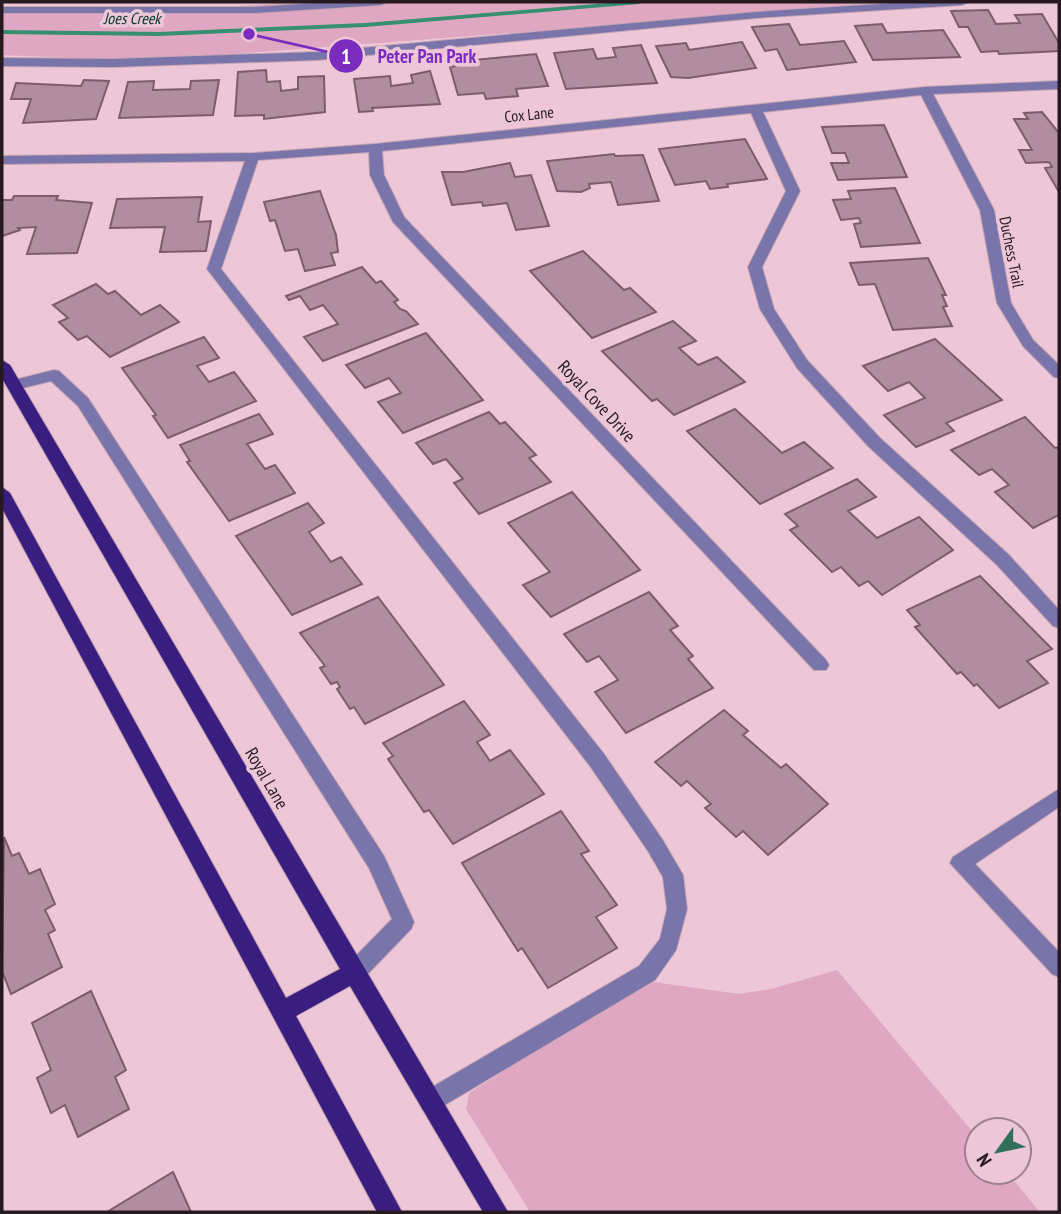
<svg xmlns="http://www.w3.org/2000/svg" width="1061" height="1214" font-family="'PT Sans Narrow',sans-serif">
  <rect width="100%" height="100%" fill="#edc6d8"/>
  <!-- green -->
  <g fill="#dfa7c2">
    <polygon points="296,2 918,2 141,61 2,55 2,12 140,13"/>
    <polygon points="837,970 977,1137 977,1172 1007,1172 1038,1210 1035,1212 530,1212 466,1109 469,1093 646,981 739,994 771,989"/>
  </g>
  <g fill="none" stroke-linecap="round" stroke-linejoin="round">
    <!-- stream -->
    <polygon fill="#378f72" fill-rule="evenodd" points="620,2 642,2 639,4 365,27 159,36 2,34 2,30 159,32 365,23"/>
  </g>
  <!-- building -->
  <g fill="#b28d9f" stroke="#7e5c6d" stroke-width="2">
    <polygon points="988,10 996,24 1020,23 1015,15 1042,14 1059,43 1059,51 999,54 998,51 981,52 968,27 959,27 951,11"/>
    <polygon points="789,24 800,45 844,41 856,62 787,70 777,49 765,51 752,27"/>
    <polygon points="882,24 887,33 943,30 960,57 873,60 855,26"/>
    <polygon points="742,42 756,68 688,78 671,77 656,46 686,43 689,50"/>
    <polygon points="641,45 657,83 566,89 554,53 593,49 597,59 616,57 613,48"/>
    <polygon points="536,54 548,86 516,89 518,96 486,99 484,93 458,95 450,67 455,66 453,62"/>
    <polygon points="266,70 267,82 280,81 281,91 298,89 298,77 324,76 325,112 264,119 264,115 235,116 238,72"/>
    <polygon points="430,71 440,104 372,108 373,111 359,112 354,79 390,76 391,86 413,83 411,75"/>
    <polygon points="84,80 109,81 96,119 23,123 31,99 11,99 16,83 81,86"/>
    <polygon points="219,80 213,115 119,118 128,82 154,81 153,90 190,89 191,81"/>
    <polygon points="1042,112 1059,133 1059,192 1045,168 1052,167 1049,162 1026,163 1019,150 1032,150 1014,119 1028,119 1024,113"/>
    <polygon points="884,125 907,177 838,180 831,163 849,163 845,153 832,153 822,127"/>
    <polygon points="745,139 767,179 727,184 728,187 710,189 706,181 675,185 659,149"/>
    <polygon points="614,154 615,156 643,155 659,201 618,205 611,182 589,184 590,188 581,192 557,191 547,161"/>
    <polygon points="510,163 515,177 531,175 549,226 516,230 507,203 483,206 482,202 452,205 442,172 463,172"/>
    <polygon points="895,188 920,243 861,247 854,224 861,223 859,218 841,220 833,200 851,199 848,191"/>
    <polygon points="320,191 336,235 338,252 331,253 335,265 305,271 298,249 285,251 275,220 270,221 264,202"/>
    <polygon points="14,196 58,196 56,200 92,203 77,253 27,254 36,227 18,228 20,230 2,236 2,200 12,200"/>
    <polygon points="202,197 198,222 211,221 206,251 160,252 165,227 110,228 117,199"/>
    <polygon points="583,251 624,290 630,288 656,312 592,338 530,271"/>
    <polygon points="928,258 946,295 942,295 947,306 943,307 952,326 893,330 875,284 859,285 850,263"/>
    <polygon points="362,267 376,283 381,281 398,300 394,302 400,309 406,311 418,324 323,361 304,337 338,324 323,305 310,310 300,296 289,300 286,296"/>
    <polygon points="96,284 108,294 115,291 141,315 160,305 179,322 110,357 87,336 78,340 59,322 68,318 53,305"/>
    <polygon points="673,321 696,341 679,348 698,365 717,357 745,382 674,415 657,399 652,401 602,351"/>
    <polygon points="426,333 483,400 403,433 378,402 401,393 389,378 365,388 346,365"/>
    <polygon points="204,337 219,358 197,366 209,382 234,372 256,401 168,438 153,416 156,415 122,368"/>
    <polygon points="935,339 1002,400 946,423 954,431 916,447 884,415 925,398 909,382 888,391 863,366"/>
    <polygon points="735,409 782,453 804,442 833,468 760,504 687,431"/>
    <polygon points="489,412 500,424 505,422 536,455 529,458 551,482 479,514 454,483 463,479 446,459 433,464 416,443"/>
    <polygon points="259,414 273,434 247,444 265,469 275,465 295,493 229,521 187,462 190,461 180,445"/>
    <polygon points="1025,417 1055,448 1059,447 1059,515 1033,528 995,492 1009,485 992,469 979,475 951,450"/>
    <polygon points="857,479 876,497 848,511 877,538 919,517 953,550 882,595 868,581 859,586 841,567 832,572 790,530 798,526 785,514"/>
    <polygon points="572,492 640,570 551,617 523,585 550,572 508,523"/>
    <polygon points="308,503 324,523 309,532 331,562 341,557 362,584 292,615 236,536"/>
    <polygon points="980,576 1052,649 1027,661 1048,683 999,708 977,684 974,686 961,672 957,674 915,627 920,625 907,610"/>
    <polygon points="649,592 678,626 670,630 693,656 688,659 713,688 626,733 595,692 618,680 599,656 587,662 564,634"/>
    <polygon points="378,597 444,685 365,724 354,707 350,709 337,689 340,687 337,682 331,684 320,668 325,666 300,633"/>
    <polygon points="464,701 490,735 477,742 490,761 510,750 544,794 453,844 429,810 424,812 388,759 393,756 383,743"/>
    <polygon points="724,710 748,731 743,735 781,768 786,764 828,804 768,855 743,831 736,837 705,808 711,804 687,781 681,786 655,762"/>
    <polygon points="561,811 589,851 581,854 617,905 596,917 617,948 548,988 522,948 518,951 462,863"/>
    <polygon points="4,837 12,856 19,853 29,874 40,869 55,904 45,910 55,930 48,934 62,967 11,994 2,971"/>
    <polygon points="91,991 126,1070 115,1077 129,1109 78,1137 65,1105 51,1113 37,1078 51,1070 32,1023"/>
    <polygon points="173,1172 191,1212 107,1212"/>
  </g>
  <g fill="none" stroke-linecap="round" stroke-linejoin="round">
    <!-- minor casing -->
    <g stroke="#c5a3b3" stroke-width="2">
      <g id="minor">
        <polygon points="332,2 387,2 381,5 255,13 2,13 2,7 255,7"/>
        <polygon points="912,2 968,2 962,5 756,18 317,60 113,67 2,66 2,58 113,59 317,52 756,12"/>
        <polygon points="1059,81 1059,89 933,94 994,210 1011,303 1033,340 1059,365 1059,378 1054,377 1023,346 997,303 980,210 921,95 763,112 800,191 762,267 774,309 807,360 880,438 1009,555 1059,610 1059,628 1053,626 997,565 868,446 797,368 760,309 748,267 786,191 751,113 382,151 384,175 404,217 826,660 829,665 826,670 814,670 393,222 370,175 369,152 258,160 221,269 604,754 662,839 683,875 687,909 676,950 655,980 438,1109 430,1112 422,1109 419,1101 422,1093 639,966 660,939 667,909 663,877 648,851 590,766 207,269 245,161 2,164 2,156 253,153 375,144 925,87"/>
        <polygon points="54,370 59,371 88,398 384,856 414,922 411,929 362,980 354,983 346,980 343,973 346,966 392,919 369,868 78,406 51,381 15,390 7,385 10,381"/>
        <polygon points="1059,789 1059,807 975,864 1059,952 1059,977 1052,974 950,863 953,857"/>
      </g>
    </g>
    <!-- major casing -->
    <g stroke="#c5a3b3" stroke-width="2">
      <polygon id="major" points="2,360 10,365 508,1212 483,1212 350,986 296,1016 402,1212 377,1212 2,508 2,487 10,493 286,998 340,969 2,378"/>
    </g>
    <!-- minor -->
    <use href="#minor" fill="#7974a9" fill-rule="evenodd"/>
    <!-- major -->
    <use href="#major" fill="#391d7f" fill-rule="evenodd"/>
  </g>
  <g text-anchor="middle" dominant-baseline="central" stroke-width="7" stroke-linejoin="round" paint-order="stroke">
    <!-- far-water labels -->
    <g font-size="16" font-style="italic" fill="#003627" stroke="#edc6d8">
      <text x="132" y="18">Joes Creek</text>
    </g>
    <!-- far-street labels -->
    <g font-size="16" fill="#271920" stroke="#edc6d8">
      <text transform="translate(529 114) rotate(-6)">Cox Lane</text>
      <text transform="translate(1012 252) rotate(79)">Duchess Trail</text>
    </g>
    <!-- street labels -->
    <g font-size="18" fill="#271920" stroke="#edc6d8">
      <text transform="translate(597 401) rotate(47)">Royal Cove Drive</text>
      <text transform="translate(267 778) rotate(60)">Royal Lane</text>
    </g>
  </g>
  <!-- callouts -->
  <path fill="none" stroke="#7b2cbf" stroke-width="2.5" d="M249 34L346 56"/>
  <g fill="#7b2cbf" stroke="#edc6d8" stroke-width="2.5">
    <circle cx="249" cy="34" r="7"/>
    <circle cx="346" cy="56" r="18"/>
  </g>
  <g font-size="21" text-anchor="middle" font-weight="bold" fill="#fff">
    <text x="346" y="64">1</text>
  </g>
  <g font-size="19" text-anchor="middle" font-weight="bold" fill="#7b2cbf" stroke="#edc6d8" stroke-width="7" stroke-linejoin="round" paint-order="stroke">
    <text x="427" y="63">Peter Pan Park</text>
  </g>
  <!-- border -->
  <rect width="1061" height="1214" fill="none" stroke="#271920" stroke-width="7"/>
  <!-- north arrow -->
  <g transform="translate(998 1151) rotate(237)"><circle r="33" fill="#edc6d8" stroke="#9e818e" stroke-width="2"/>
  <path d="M0-5L12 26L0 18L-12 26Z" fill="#326f5a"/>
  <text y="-10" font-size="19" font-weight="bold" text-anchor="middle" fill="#271920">N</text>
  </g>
</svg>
